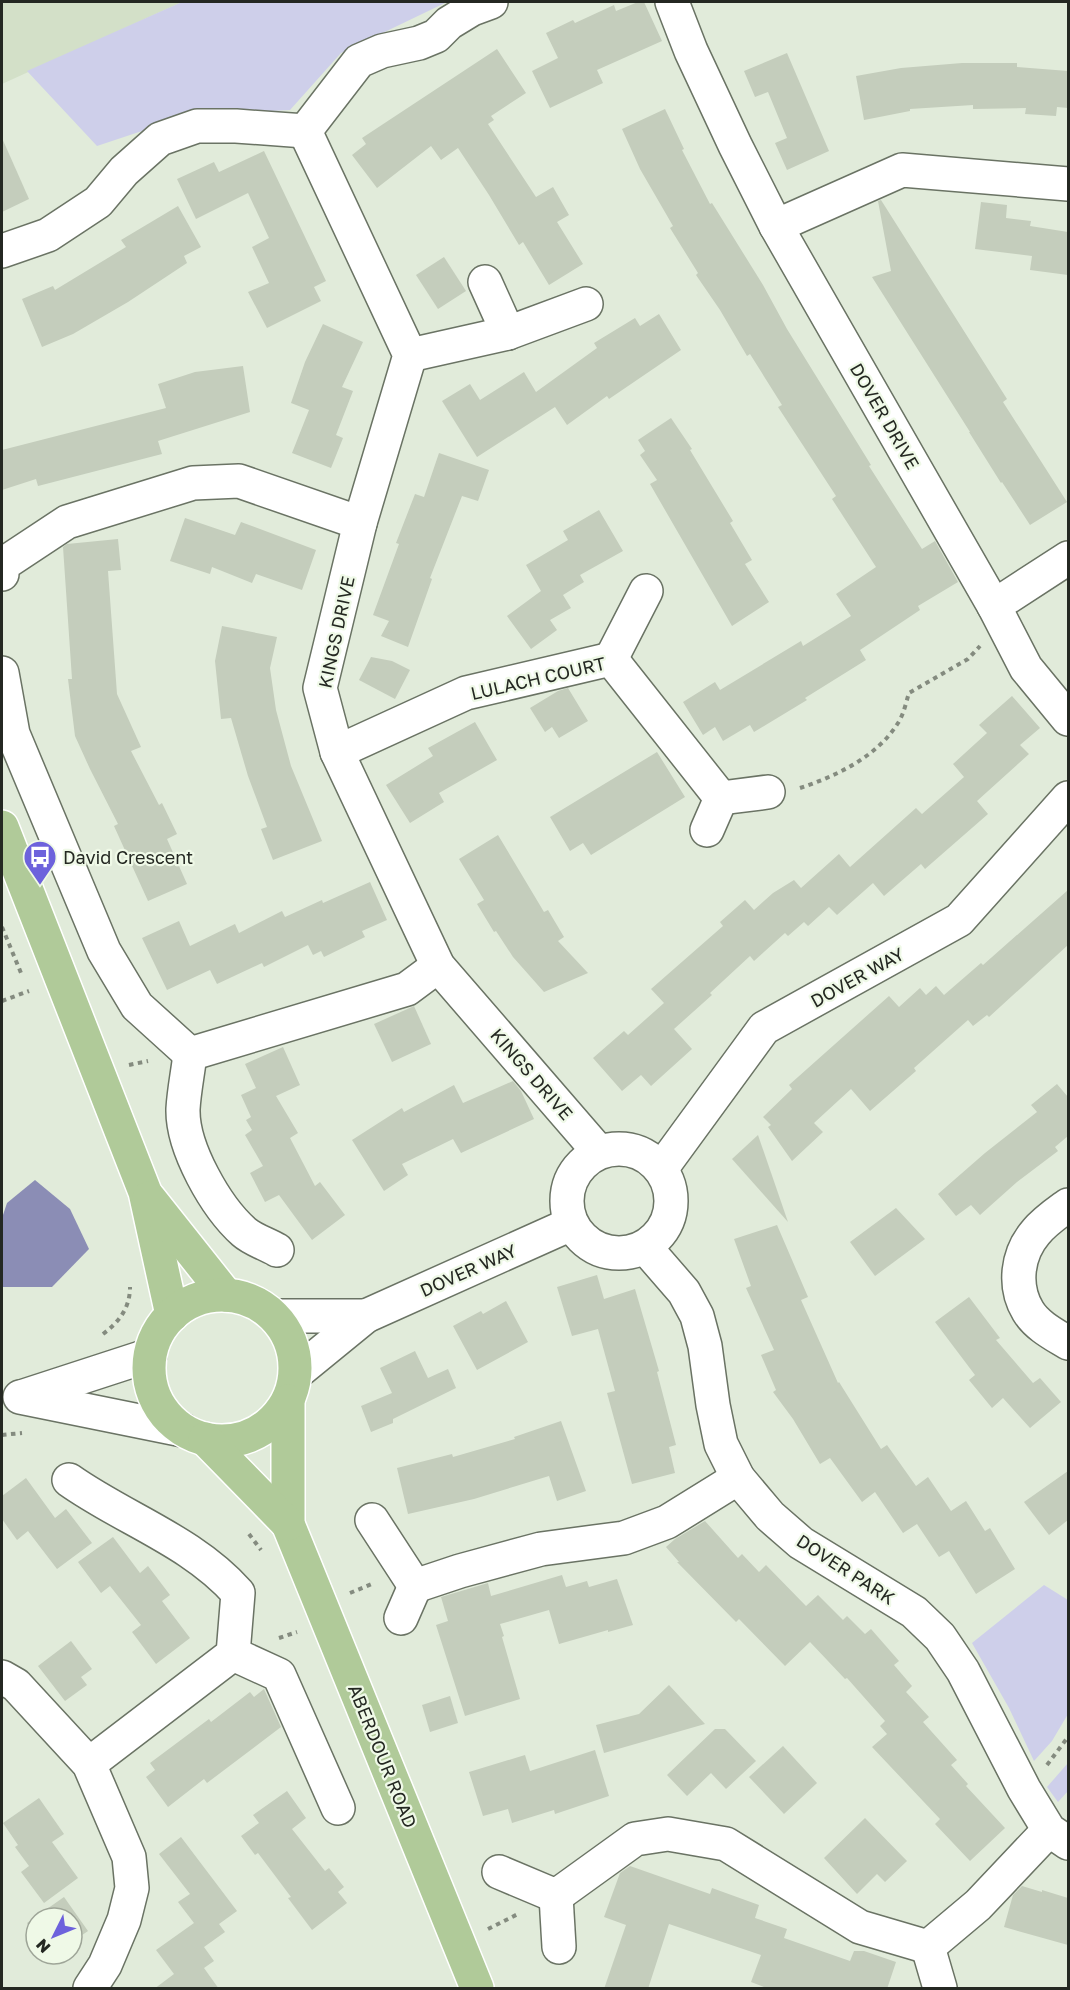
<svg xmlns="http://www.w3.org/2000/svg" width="1070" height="1990" font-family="'Golos Text',sans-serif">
  <rect width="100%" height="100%" fill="#e1ebda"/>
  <!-- built -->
  <polygon fill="#d3e0c8" points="2,2 182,2 2,84"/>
  <!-- green -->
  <g fill="#cecfea">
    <polygon points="182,2 447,2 341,53 290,110 190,115 97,146 27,71"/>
    <polygon points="1044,1585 1068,1600 1068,1714 1052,1741 1034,1761 1009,1708 972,1643"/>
    <polygon points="1068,1763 1068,1791 1058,1802 1047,1787"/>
  </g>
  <!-- water -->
  <polygon fill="#8b8db5" points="35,1180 70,1209 89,1249 52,1287 2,1287 2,1218 7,1203"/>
  <!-- building -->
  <g fill="#c4cdbc">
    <polygon points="638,2 644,2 662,41 597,70 603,83 550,108 532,71 558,58 546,33 573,20 575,23 614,5 616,11"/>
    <polygon points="497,49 526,93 491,116 494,120 488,124 536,197 553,187 569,215 557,222 583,264 549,285 523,242 519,245 489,195 458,148 441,160 431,146 377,188 352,155 366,144 362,138"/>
    <polygon points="787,53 829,151 787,170 775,143 787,138 768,92 755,97 744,71"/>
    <polygon points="962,63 1017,63 1017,67 1068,71 1068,108 1057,107 1056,116 1025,114 1026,108 973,109 973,105 910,109 910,111 864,120 856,76 901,68"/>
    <polygon points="665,109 684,149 682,150 710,204 712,203 763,285 787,329 871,465 869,466 922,549 935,541 958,582 918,606 920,610 860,650 866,660 805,698 807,700 754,732 750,725 723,741 715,727 703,735 683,702 715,682 720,690 801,641 803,646 851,616 836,594 876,567 832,499 836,496 778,407 782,405 750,354 747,356 720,310 696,275 698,273 670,228 673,226 640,169 622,129"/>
    <polygon points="2,138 29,199 2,212"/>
    <polygon points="264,151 326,281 314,287 321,301 267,328 248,292 269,283 252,247 269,238 248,193 196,219 177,179 214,162 219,172"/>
    <polygon points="881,200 1007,399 1003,402 1067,502 1030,525 1002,482 1001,483 969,432 970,432 872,277 891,271 878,201"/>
    <polygon points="981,202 1007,205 1006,218 1031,221 1030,226 1068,232 1068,275 1030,270 1032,256 975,249"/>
    <polygon points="178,206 201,247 184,256 187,263 128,302 73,334 42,347 22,299 53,286 55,290 126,247 121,240"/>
    <polygon points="444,257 466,291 438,309 416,275"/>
    <polygon points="659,314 681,350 609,399 607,396 567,425 555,407 477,457 442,401 470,384 480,400 524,372 536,392 597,348 594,343 635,318 640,326"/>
    <polygon points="323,324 363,342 342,387 353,391 336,435 343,438 331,468 292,453 309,410 291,403 305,362"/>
    <polygon points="243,366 250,412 158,441 162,454 38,486 36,479 2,490 2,450 166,408 158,384 195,372"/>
    <polygon points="671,418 692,449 690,450 733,521 730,523 752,560 745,564 769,602 732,626 650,484 657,480 640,455 645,451 638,440"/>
    <polygon points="439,453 489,470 478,501 462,496 430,578 432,579 408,647 381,636 389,621 373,615 399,544 396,543 415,494 424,497"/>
    <polygon points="599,510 623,551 580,575 584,582 563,595 571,608 550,620 557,630 531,649 507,616 541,591 526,565 568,540 563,531"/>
    <polygon points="185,518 235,535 241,522 316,550 302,590 256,574 252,583 212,567 210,574 170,561"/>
    <polygon points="118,539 121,570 108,571 117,694 141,747 131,751 159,805 162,803 177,834 167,839 187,884 148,901 114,826 118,824 90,769 75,736 68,679 72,679 63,547 67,544"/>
    <polygon points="222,626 277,637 270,668 276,710 291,766 322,841 273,860 261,829 267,827 248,776 231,718 221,719 215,661"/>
    <polygon points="371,657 392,661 410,670 395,699 359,680"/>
    <polygon points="568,688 588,721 559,738 552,727 545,732 530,708 558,691"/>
    <polygon points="1012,696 1040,728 1020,745 1029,754 977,801 988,814 925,869 921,864 884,896 873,883 837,915 829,907 808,926 804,922 788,936 785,933 754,961 750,956 710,993 712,995 674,1029 692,1049 651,1086 641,1075 622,1091 593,1058 624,1031 628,1035 664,1003 651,989 723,926 720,922 745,900 754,910 773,893 794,880 801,888 839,854 850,867 916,808 922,814 964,777 953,764 987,733 979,725"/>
    <polygon points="475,722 497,760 439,793 444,802 410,823 386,785 433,756 428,748"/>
    <polygon points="657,752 685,797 591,855 583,843 570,851 550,817"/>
    <polygon points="498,835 544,912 548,910 564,937 558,941 588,973 544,992 513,957 496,931 494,932 477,904 484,900 459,859"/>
    <polygon points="370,882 387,920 362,931 365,937 324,957 321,951 313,955 308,945 264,967 262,963 217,984 210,970 167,990 142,938 179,921 190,946 235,924 239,933 282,911 285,917 322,900 323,903"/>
    <polygon points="1068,890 1068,945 989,1017 987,1015 973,1026 968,1020 914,1068 916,1071 870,1111 851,1089 814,1123 823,1132 792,1161 768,1127 771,1125 763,1117 792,1089 789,1085 889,996 899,1007 920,988 926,995 936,986 944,995 981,963 983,965"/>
    <polygon points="414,1006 431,1044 392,1062 374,1024"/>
    <polygon points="283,1047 300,1085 276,1096 298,1133 290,1138 315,1186 320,1182 345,1215 312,1240 279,1195 265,1202 250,1173 263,1166 245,1135 252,1130 246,1120 251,1117 241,1095 256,1088 245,1064"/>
    <polygon points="513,1081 521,1091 534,1119 461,1153 453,1139 402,1164 408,1175 384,1191 352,1140 402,1108 404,1112 454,1085 463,1103"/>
    <polygon points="1057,1084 1068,1097 1068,1136 1055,1147 1058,1151 1017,1182 980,1215 971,1205 956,1216 938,1194 985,1153 1037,1112 1031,1105"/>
    <polygon points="758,1135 788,1222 732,1159"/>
    <polygon points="896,1208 925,1239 875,1276 850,1242"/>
    <polygon points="777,1225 808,1297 801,1300 838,1383 839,1382 881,1449 887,1445 916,1486 928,1477 951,1511 966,1501 985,1531 990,1528 1015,1569 976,1594 949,1551 939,1557 917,1524 903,1533 875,1492 862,1502 830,1458 820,1464 793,1419 773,1392 776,1390 761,1355 774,1350 746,1288 751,1286 734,1239"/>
    <polygon points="597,1275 604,1299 635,1289 659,1371 657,1372 676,1445 669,1447 675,1473 632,1484 607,1393 615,1391 598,1329 572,1336 557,1287"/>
    <polygon points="969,1297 1000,1338 996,1340 1033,1383 1040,1378 1061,1402 1030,1428 1003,1398 992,1408 969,1380 975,1375 935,1322"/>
    <polygon points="506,1301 528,1342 477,1370 453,1326 481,1311 483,1314"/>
    <polygon points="415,1351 428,1378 448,1369 456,1388 393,1419 393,1423 371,1432 361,1406 392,1393 380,1368"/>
    <polygon points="561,1421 586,1491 557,1501 549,1476 474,1499 408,1514 397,1468 452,1454 453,1457 515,1439 514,1437"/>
    <polygon points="1068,1471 1068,1520 1049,1535 1024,1502"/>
    <polygon points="26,1478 55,1518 66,1509 92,1543 57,1569 28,1531 17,1540 2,1519 2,1496"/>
    <polygon points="705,1521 738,1558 742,1554 759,1572 766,1565 806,1606 818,1595 843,1620 847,1616 865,1634 871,1629 899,1661 894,1665 912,1686 906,1692 929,1717 923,1722 957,1760 951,1765 968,1784 966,1786 1005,1828 970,1861 935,1824 940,1819 872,1747 887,1734 880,1726 885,1721 847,1678 845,1679 810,1642 785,1666 739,1619 736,1622 677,1562 679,1562 666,1547 675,1539"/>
    <polygon points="113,1537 140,1573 148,1566 170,1595 162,1601 190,1638 156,1664 132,1632 141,1625 110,1586 101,1593 78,1562"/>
    <polygon points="562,1575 566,1587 587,1581 589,1587 617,1579 633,1625 608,1632 608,1630 559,1644 549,1610 500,1624 504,1636 502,1637 520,1699 465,1716 436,1625 448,1621 441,1597 488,1583 491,1596"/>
    <polygon points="71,1641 92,1669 81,1677 87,1685 65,1701 38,1666"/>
    <polygon points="669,1685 705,1724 604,1753 596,1725 639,1714"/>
    <polygon points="264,1689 281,1727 207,1783 204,1779 168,1807 146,1777 155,1770 150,1763 209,1719 211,1722 250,1692 254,1697"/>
    <polygon points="450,1696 458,1723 430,1732 422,1705"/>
    <polygon points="715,1729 725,1729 756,1761 726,1789 711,1773 687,1796 667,1775"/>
    <polygon points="783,1746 817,1783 784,1814 749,1777"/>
    <polygon points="595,1750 609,1796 555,1814 554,1810 512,1823 508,1809 483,1816 469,1772 525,1755 530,1771"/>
    <polygon points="287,1791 306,1818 292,1829 325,1871 329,1868 344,1887 338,1892 347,1903 312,1930 288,1898 291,1897 258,1853 255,1855 241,1836 259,1823 253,1815"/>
    <polygon points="39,1798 64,1834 52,1842 78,1878 44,1903 21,1872 29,1866 15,1847 18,1845 3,1823"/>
    <polygon points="865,1818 907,1861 885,1882 877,1874 857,1894 824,1858"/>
    <polygon points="181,1837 237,1911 219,1924 225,1932 204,1947 214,1961 204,1968 219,1989 154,1989 174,1974 156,1950 194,1923 178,1902 190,1894 159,1854"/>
    <polygon points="630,1866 710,1894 712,1888 759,1905 755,1918 787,1929 784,1938 850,1961 854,1951 864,1951 896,1962 887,1989 769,1989 751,1982 761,1955 669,1924 648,1989 604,1989 626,1925 604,1917 620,1873"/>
    <polygon points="1022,1886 1042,1892 1042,1890 1068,1898 1068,1945 1004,1927 1013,1895"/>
    <polygon points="64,1897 88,1931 72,1942 72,1918 36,1918 36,1936 27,1923"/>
  </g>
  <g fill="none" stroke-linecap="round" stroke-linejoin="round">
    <!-- minor casing -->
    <g stroke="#6a7364" stroke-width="36">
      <g id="minor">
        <polyline points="672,2 691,51 735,145 776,226 994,606 1026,668 1068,719"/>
        <polyline points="305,131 410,355 360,523 320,688 337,752 438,966 599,1152"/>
        <polyline points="305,131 359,61 382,51 419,43 436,36 449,23 472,9 491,2"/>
        <polyline points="776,226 902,170 1068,184"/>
        <polyline points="2,251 48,235 98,202 124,171 160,139 197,126 236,126 305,131"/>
        <polyline points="485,282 508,333"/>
        <polyline points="410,355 508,333 586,304"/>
        <polyline points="2,574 2,565 67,522 193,483 239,481 360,523"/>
        <polyline points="994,606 1068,558"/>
        <polyline points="611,659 646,591"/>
        <polyline points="2,673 13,734 104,951 137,1006 190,1054 407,989 438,966"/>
        <polyline points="337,752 466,693 611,659 721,798"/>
        <polyline points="721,798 768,792"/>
        <polyline points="707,830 721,798"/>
        <path d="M190,1054C188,1072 184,1091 183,1109C182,1148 216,1207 244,1232C253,1240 267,1244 277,1250"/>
        <circle cx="619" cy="1201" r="52"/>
        <polyline points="661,1169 764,1028 959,920 1068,798"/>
        <path d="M1068,1205C1057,1213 1045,1221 1036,1232C1017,1254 1013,1286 1028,1311C1037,1326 1055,1335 1068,1343"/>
        <polyline points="645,1247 684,1292 697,1316 705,1346 713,1405 721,1444 738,1478 770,1516 801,1543 914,1612 940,1637 963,1671 1024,1789 1049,1830 1068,1843"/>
        <polyline points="274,1316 366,1316"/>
        <polyline points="295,1374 366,1316 571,1224"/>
        <polyline points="24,1396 150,1355"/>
        <polyline points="20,1397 183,1430"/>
        <path d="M69,1480C124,1519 192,1541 238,1593L233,1654L89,1764"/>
        <polyline points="372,1520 415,1586 460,1571 541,1549 624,1538 667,1522 738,1478"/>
        <polyline points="401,1618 415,1586"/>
        <polyline points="233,1654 279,1675 338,1808"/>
        <polyline points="2,1677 16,1685 89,1764 129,1857 132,1888 124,1920 105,1965 90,1988"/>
        <polyline points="499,1872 556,1896 635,1839 668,1834 726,1844 860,1927 928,1947 978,1905 1049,1830"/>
        <polyline points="556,1896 559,1947"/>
        <polyline points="928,1947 940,1988"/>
      </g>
    </g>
    <!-- major casing -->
    <g stroke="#fff" stroke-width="36">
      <g id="major">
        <polyline points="2,827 145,1192 172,1315"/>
        <polyline points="149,1198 226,1295"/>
        <circle cx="222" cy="1368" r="73"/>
        <polyline points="288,1401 288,1524 477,1988"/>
        <polyline points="205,1439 288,1524"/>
      </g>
    </g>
    <!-- path -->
    <g stroke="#848b7f" stroke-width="4" stroke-dasharray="4.5 4.5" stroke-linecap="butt">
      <path d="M800,788C836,776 877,757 898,723C904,714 906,702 909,693L968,659L980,646"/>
      <polyline points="2,927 21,973"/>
      <polyline points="2,1001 29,991"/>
      <polyline points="129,1065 148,1061"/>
      <path d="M103,1334C119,1322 130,1308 130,1287"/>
      <polyline points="2,1435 22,1433"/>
      <polyline points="249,1534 261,1550"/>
      <polyline points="350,1593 374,1583"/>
      <polyline points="279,1638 297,1632"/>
      <polyline points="1047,1765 1068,1737"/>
      <polyline points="488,1929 518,1914"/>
    </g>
    <!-- minor -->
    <use href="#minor" stroke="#fff" stroke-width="33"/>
    <!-- major -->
    <use href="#major" stroke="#b0ca99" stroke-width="33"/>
  </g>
  <!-- icons -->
  <defs>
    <g id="bus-pin" transform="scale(1.725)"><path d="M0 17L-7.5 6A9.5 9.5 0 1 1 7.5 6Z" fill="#6d62dc" stroke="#eff9e7"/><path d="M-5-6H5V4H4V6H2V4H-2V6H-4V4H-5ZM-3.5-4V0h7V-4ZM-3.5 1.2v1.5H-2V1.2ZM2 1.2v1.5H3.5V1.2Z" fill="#fff"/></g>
  </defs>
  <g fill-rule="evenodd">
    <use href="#bus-pin" x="40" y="857"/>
  </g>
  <g text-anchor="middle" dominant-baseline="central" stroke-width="4.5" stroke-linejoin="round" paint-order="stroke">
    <!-- street labels -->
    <g font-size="18" fill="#242822" stroke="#eff9e7">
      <text transform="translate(885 416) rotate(60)">DOVER DRIVE</text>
      <text transform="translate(336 632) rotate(-78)">KINGS DRIVE</text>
      <text transform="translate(538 678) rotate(-13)">LULACH COURT</text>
      <text transform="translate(857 977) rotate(-29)">DOVER WAY</text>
      <text transform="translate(532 1074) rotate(49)">KINGS DRIVE</text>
      <text transform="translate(468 1270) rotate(-24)">DOVER WAY</text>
      <text transform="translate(846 1569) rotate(33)">DOVER PARK</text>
      <text transform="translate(383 1756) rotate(68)">ABERDOUR ROAD</text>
    </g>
    <!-- poi labels -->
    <g font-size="18" fill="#242822" stroke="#eff9e7" text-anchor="start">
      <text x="63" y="857">David Crescent</text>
    </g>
  </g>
  <!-- border -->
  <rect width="1070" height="1990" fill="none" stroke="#242822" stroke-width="6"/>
  <!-- north arrow -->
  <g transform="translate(54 1936) rotate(227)"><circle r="28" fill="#eff9e7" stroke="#9ea598" stroke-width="1.5"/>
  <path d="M0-4.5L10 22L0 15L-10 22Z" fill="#6d62dc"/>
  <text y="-9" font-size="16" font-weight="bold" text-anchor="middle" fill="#242822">N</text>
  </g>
</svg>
